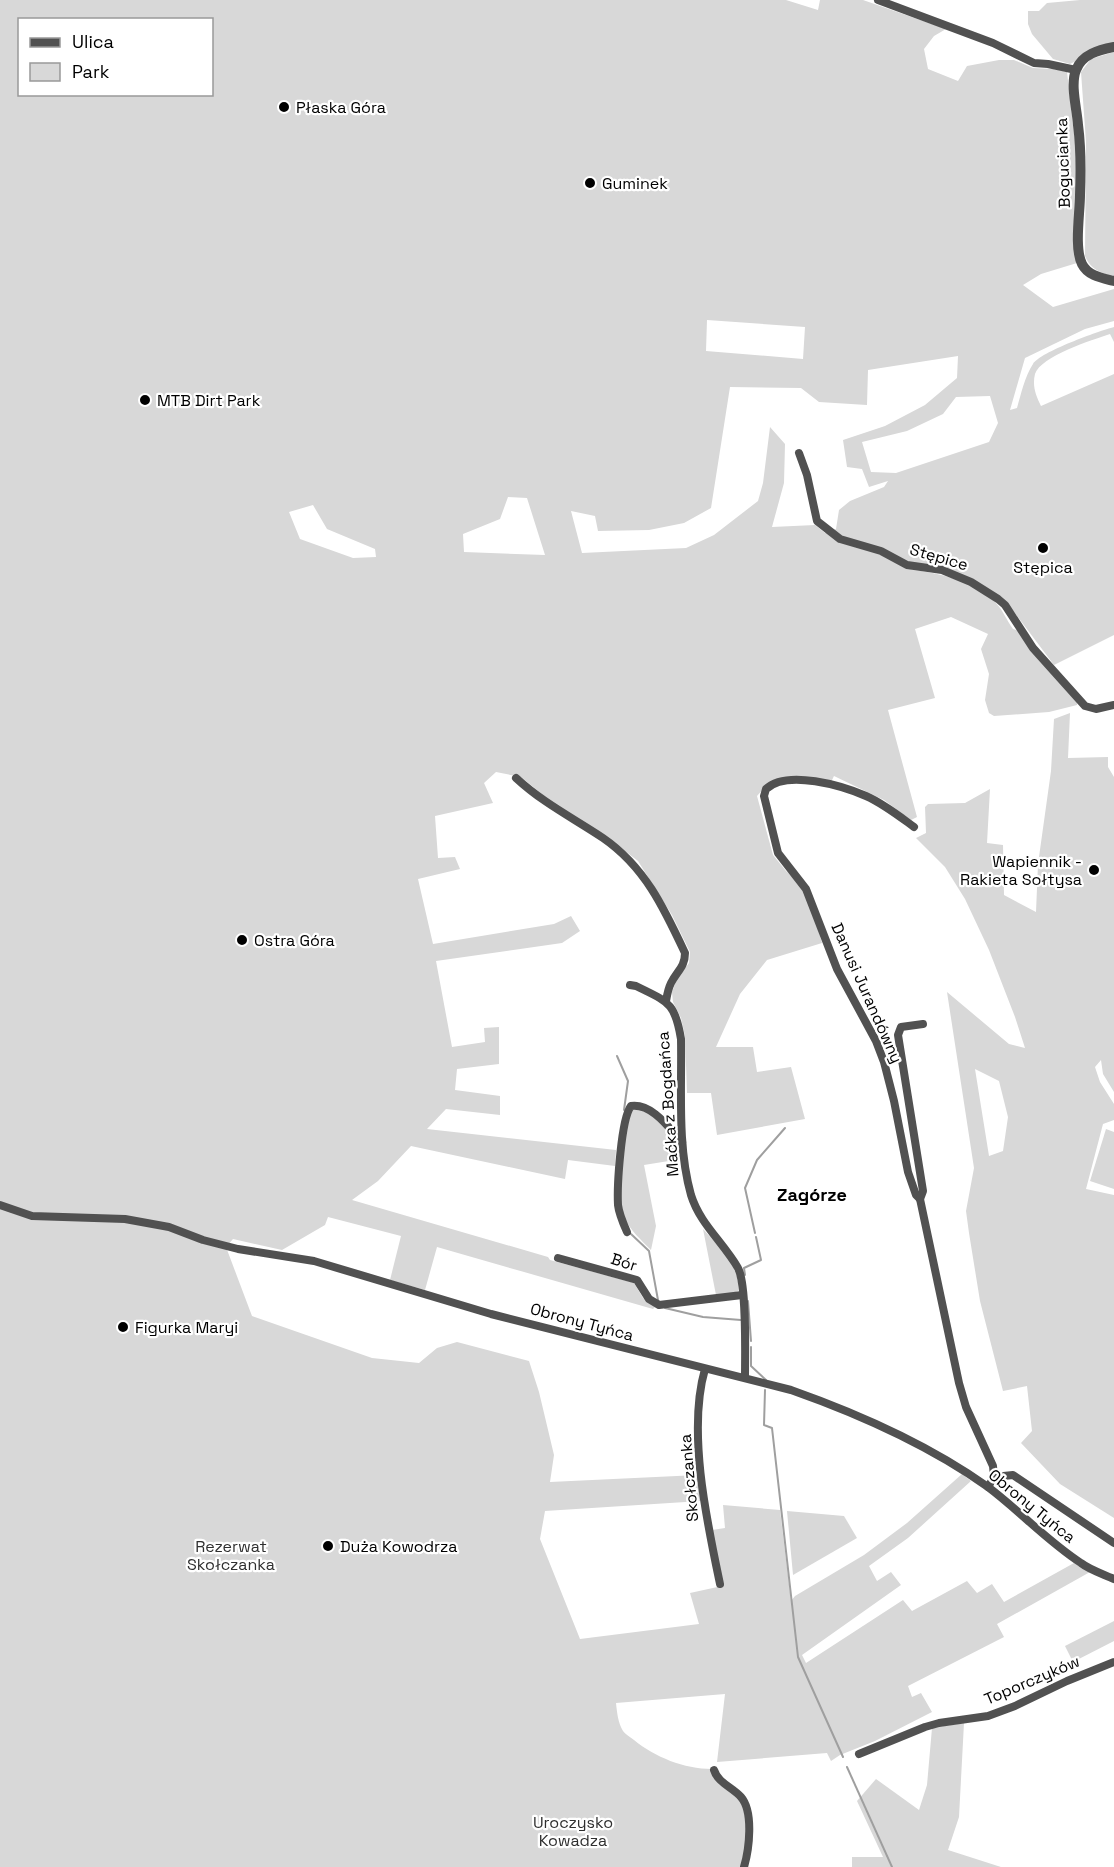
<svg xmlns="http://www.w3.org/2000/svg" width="1114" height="1867" font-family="'Space Grotesk',sans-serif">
  <rect width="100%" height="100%" fill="#fff"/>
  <!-- green -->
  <g fill="#d8d8d8" fill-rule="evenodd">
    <path d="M0,0H786L818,10L820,0H863L946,29L934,36L924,49L928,69L958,81L967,66L999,60H1014L1033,68L1054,69L1067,72L1076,151L1077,263L1041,274L1023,285L1053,307L1114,289V321L1085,329L1025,358L1010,410L1017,408C1021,394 1025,376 1033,364C1040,352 1099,331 1114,327V342L1110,334C1092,340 1041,356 1035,374C1032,386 1036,396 1041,406L1114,374V635L1054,665L1008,604L970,578L907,564L912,570C940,573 972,581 994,601C1002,608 1007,621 1013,629L1020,631L1077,700V705L1049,712L994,716L989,713L985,700L989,674L981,649L988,634L951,617L915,629L935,698L888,710L917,817L911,820L884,800L834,776L831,782L805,778L770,781L757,796L773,855L786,871L806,889L822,943L767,960L740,994L716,1047H753L757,1072L791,1067L805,1119L717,1135L711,1093H687L685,1036L681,1018L673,1002L672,992L677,979L689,963L690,952L672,915L638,861L603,834L558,807L521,777L496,772L484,783L493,803L435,816L438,858L455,857L460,869L418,879L433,944L554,924L571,916L580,931L562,943L436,961L452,1047L485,1042L484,1028L499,1027V1064L457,1069L455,1090L500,1096V1115L446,1109L427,1129L616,1150L615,1166L568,1160L565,1179L411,1146L378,1181L352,1200L548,1257L550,1260L634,1283L643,1298L655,1307L653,1309L437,1247L425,1290L390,1280L401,1236L328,1217L325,1225L282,1250L233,1239L226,1247L252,1316L372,1358L419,1363L437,1348L457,1342L529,1361L539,1392L554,1455L550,1482L698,1475L701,1501L545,1511L540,1539L580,1639L699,1624L690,1593L722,1586L712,1530L725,1528L723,1505L780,1510L791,1601L795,1596L864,1555L907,1523L962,1474L971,1481L908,1538L869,1566L877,1581L891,1572L901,1585L802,1655L806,1663L903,1600L912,1611L967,1581L977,1593L992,1584L1004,1602L1074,1563L1090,1572L997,1624L1004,1637L908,1686L912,1697L921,1693L932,1712L875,1741L840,1755L831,1761L827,1753L717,1762L725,1694L616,1703C617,1712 618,1723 623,1731C625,1734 630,1737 634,1740C655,1757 684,1769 712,1769C720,1778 730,1787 738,1798C752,1818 747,1845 742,1867H0ZM20,20H212V94H20ZM707,320L805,327L803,359L706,351ZM958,356L957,378L925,405L885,426L843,440L847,467L862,469L869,487L888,481L884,487L850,501L839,510L836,529L825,533L815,525L772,527L784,483L785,444L770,427L763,483L758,501L714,535L686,548L582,553L571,511L595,516L598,531L649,530L684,523L711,508L730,387L801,388L819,402L867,405L868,370ZM990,396L998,423L989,442L896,473L871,472L862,442L907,431L943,414L956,397ZM508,497L527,498L545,555L464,552L463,534L500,519ZM313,505L327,529L375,549L376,557L353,558L300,539L289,512Z"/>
    <polygon points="1080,0 1114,0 1114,42 1070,64 1053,59 1032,34 1028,24 1028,11 1039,11 1047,3"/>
    <path d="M1114,52V277C1100,272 1091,270 1085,256L1086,142L1081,72L1091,59Z"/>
    <path d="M1070,713L1068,758L1108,757V767L1114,777V1092L1103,1074L1101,1060L1095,1067L1100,1082L1114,1104V1120L1103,1124L1086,1189L1114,1195V1518L1060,1484L1021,1443L1032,1431L1027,1386L1003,1391L980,1301L969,1233L966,1211L974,1168L947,992L1009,1044L1025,1048L1015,1017L989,950L965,899L945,867L916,838L926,833L925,807L928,804L965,803L990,789L987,843L1003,845L1004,895L1036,912L1038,864L1051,771L1054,719ZM975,1069L999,1081L1008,1117L1003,1151L989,1156Z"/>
    <path d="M632,1109L647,1110L678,1142L681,1148V1159L644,1165L656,1226L651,1250C641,1240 630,1230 624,1217C616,1198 624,1128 632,1109Z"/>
    <polygon points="1106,1129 1114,1132 1114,1189 1090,1181"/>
    <path d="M703,1229C718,1246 741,1266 738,1291L731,1294L716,1295Z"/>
    <polygon points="787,1511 844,1516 857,1538 793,1575"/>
    <polygon points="1114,1621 1114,1641 1073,1662 1065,1646"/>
    <polygon points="964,1723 959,1817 948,1850 1001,1867 852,1867 852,1857 883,1857 857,1801 876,1779 919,1810 927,1785 932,1728"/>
  </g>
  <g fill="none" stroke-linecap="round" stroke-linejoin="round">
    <!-- stream -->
    <g stroke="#9f9f9f" stroke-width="2">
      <polyline points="617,1056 628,1081 624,1110"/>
      <polyline points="755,1233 745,1188 757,1160 785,1128"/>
      <polyline points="631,1234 649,1251 658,1300"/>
      <polyline points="745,1275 744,1268 761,1260 756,1237"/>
      <polyline points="748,1301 751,1341"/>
      <polyline points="665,1308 703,1317 741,1320"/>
      <polyline points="751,1347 751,1366 766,1380"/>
      <polyline points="765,1390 764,1425 772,1428 798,1657 843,1757"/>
      <polyline points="847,1767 892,1867"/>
    </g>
    <!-- minor -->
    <g stroke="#515151" stroke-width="8">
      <polyline points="878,0 993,43 1034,63 1048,64 1076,70"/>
      <polyline points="799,453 807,475 817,521 840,539 881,551 907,565 942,570 971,582 998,599 1005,605 1033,648 1085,706 1096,709 1114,705"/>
      <path d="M516,778C543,803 573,818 603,838C645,867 664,908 685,953C685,967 677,971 671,983C668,989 667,995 666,1001"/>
      <path d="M914,827C899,816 884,804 866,796C843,786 787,769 766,789L764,796L778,853L806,889L837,969L876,1041L884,1062L894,1101L908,1172L916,1195L920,1199L959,1383L966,1407L993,1466L994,1477L988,1487"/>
      <path d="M630,985L636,986C668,1002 675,1002 681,1039C682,1090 677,1145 691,1195C700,1224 723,1242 738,1268C747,1285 745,1355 745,1377"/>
      <polyline points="920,1199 923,1191 898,1035 901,1027 923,1024"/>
      <path d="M0,1205L32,1216L125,1219L169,1227L203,1240L238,1249L314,1261L491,1314L791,1390C859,1414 929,1445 988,1487C1020,1511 1047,1541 1081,1563C1090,1570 1103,1574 1114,1579"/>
      <path d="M627,1232C623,1223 619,1214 618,1205C617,1186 621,1119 631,1106C652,1103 669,1128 682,1142"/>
      <polyline points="558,1258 637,1280 649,1299 659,1305 742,1295"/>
      <path d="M705,1369C687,1431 707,1522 720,1584"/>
      <polyline points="994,1477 1013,1475 1114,1543"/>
      <polyline points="859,1754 925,1727 939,1723 988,1716 1015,1706 1067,1681 1114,1662"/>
      <path d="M714,1770C718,1783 732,1787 741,1797C754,1812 749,1850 744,1867"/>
    </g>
    <!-- tertiary -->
    <path stroke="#515151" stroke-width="10" d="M1114,47C1099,50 1082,54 1076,70C1070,85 1077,109 1078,125C1081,148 1081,171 1080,195C1080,213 1074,248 1082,264C1088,276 1102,278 1114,281"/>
  </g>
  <!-- markers -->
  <g fill="#000" stroke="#fff" stroke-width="2">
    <circle cx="284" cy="107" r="6"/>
    <circle cx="590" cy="183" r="6"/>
    <circle cx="145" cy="400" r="6"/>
    <circle cx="1043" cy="548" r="6"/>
    <circle cx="1094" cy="870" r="6"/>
    <circle cx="242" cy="940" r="6"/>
    <circle cx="123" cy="1327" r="6"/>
    <circle cx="328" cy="1546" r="6"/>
  </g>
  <g text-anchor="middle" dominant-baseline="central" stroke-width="4.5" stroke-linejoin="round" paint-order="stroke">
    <!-- poi labels -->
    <g font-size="16" fill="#000" stroke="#fff" text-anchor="start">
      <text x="296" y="107">Płaska Góra</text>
      <text x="602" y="183">Guminek</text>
      <text x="157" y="400">MTB Dirt Park</text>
      <text x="1043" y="567" text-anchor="middle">Stępica</text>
      <text x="1082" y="861" text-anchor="end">Wapiennik -<tspan x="1082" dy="18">Rakieta Sołtysa</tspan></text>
      <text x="254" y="940">Ostra Góra</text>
      <text x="135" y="1327">Figurka Maryi</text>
      <text x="340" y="1546">Duża Kowodrza</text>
    </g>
    <!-- street labels -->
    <g font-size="16" fill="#000" stroke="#fff">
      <text transform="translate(1063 163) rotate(-92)">Bogucianka</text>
      <text transform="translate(939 557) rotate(16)">Stępice</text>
      <text transform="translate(867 993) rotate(66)">Danusi Jurandówny</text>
      <text transform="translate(668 1104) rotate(-94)">Maćka z Bogdańca</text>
      <text transform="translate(624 1262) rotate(18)">Bór</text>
      <text transform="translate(582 1322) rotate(15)">Obrony Tyńca</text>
      <text transform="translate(689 1478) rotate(-95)">Skołczanka</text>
      <text transform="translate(1032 1506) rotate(39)">Obrony Tyńca</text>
      <text transform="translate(1032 1680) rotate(-23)">Toporczyków</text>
    </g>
    <!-- park labels -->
    <g font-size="16" fill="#2f2f2f" stroke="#fff">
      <text x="231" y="1546">Rezerwat<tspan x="231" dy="18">Skołczanka</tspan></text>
      <text x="573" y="1822">Uroczysko<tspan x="573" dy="18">Kowadza</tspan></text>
    </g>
    <!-- neighbourhood labels -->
    <g font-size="18" font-weight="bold" fill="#000" stroke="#fff">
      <text x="812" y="1194">Zagórze</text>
    </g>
  </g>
  <!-- legend -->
  <rect x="18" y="18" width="195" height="78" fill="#ffffff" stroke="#999999" stroke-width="1.5"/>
  <rect x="30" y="38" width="30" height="9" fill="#515151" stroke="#999999" stroke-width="1.5"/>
  <text x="72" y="48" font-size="18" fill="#000000">Ulica</text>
  <rect x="30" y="63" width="30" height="18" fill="#d8d8d8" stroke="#999999" stroke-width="1.5"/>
  <text x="72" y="78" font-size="18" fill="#000000">Park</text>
</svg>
